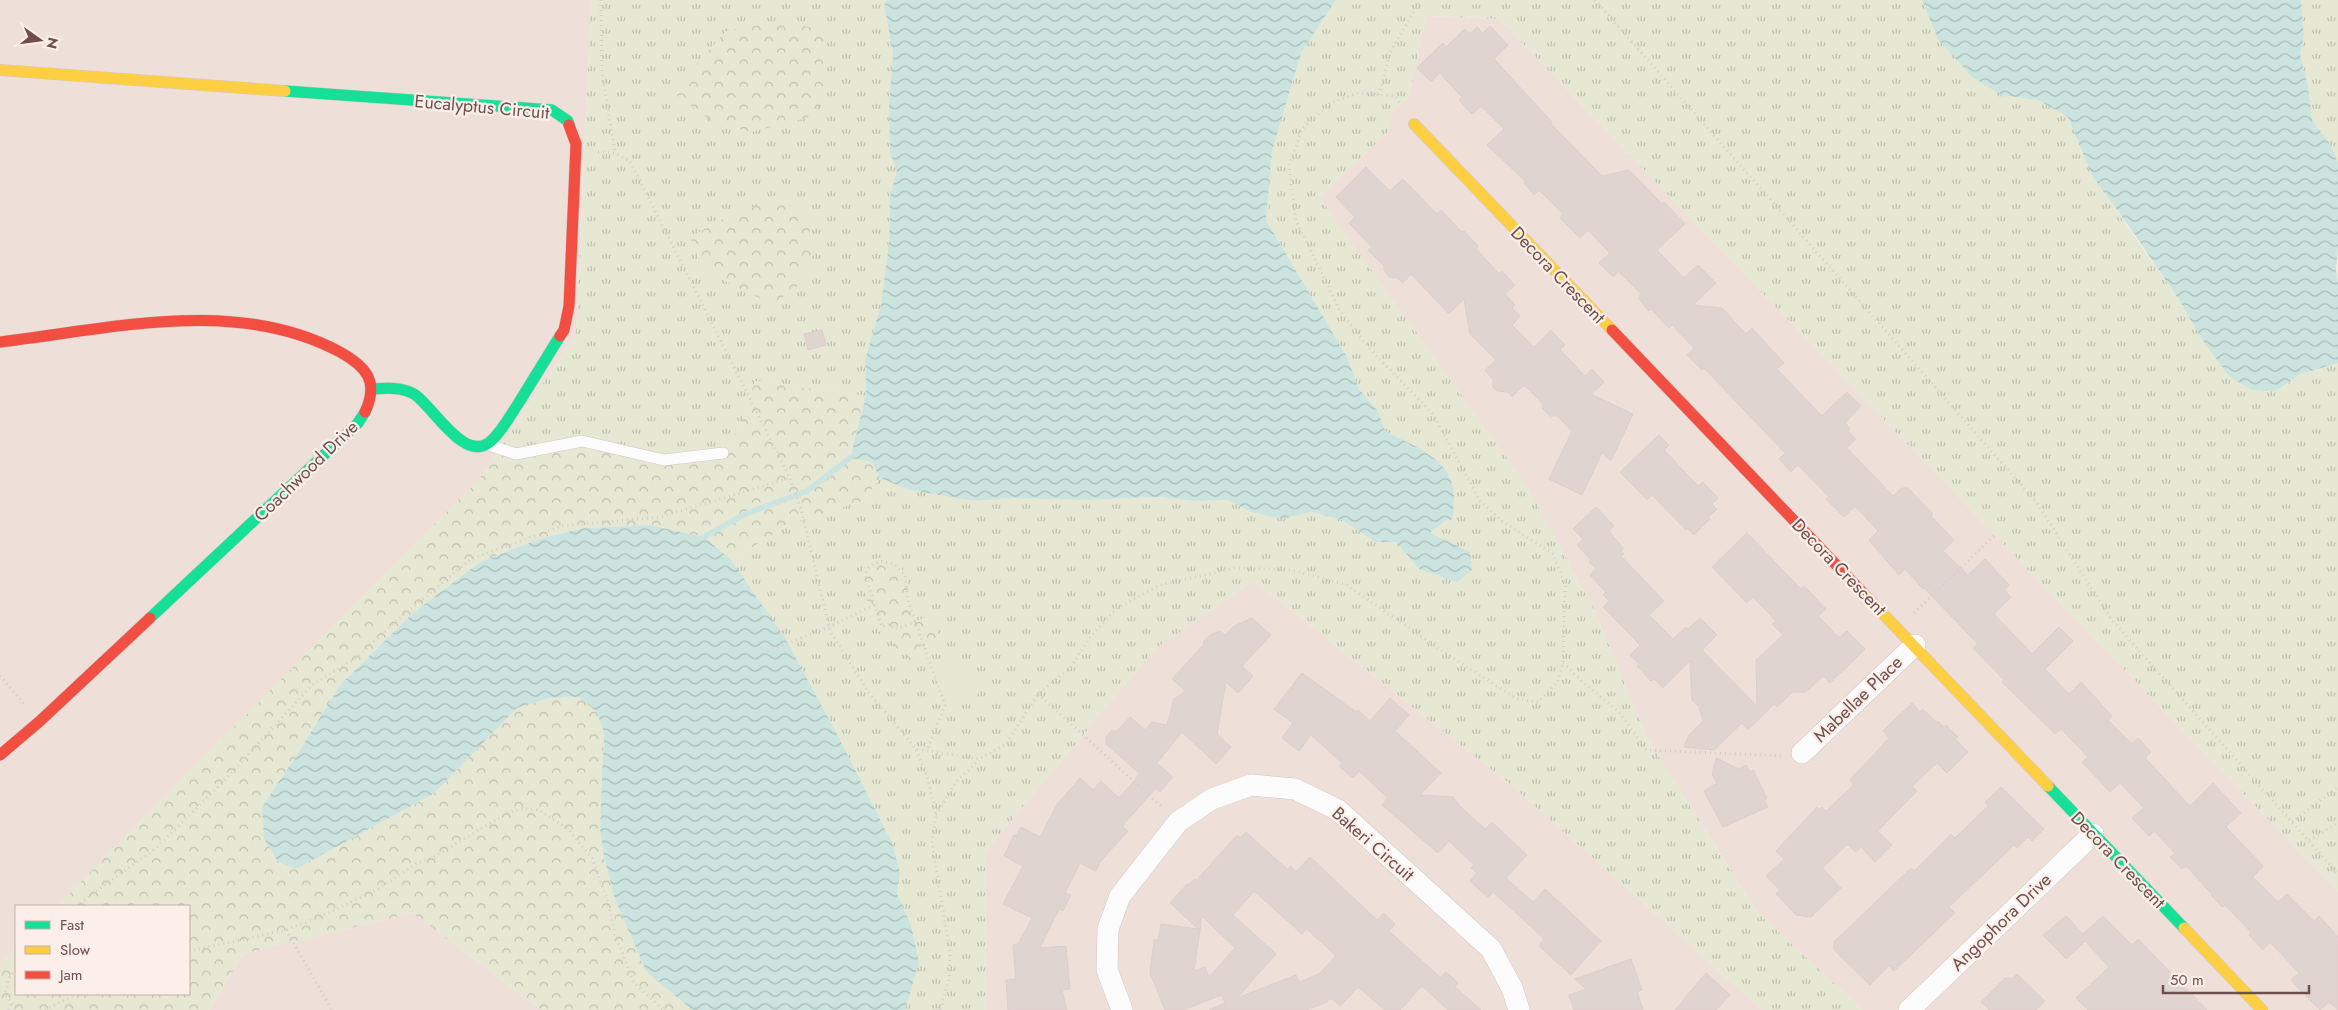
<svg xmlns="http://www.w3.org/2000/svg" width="2338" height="1010" font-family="Jost,sans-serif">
  <defs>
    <pattern id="grass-tufts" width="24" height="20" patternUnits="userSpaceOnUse" patternTransform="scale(1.25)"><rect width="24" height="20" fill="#e6e8d4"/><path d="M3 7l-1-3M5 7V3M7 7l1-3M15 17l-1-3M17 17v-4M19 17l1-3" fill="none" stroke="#bfbeae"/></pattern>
    <pattern id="forest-crowns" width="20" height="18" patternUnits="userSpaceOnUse" patternTransform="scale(1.25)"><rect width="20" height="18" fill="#e6e8d4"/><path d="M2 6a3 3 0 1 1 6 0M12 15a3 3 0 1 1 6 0" fill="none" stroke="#bfbeae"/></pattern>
    <pattern id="water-waves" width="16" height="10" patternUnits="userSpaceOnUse" patternTransform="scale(1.25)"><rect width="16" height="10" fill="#cbe4df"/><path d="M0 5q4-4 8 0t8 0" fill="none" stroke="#a9bbb7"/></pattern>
  </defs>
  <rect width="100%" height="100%" fill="#f4ece8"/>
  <!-- residential -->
  <g fill="#efdfd9">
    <polygon points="0,0 591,0 576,334 479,479 57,906 16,906 16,948 0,964"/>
    <polygon points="1426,16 1499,19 2338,892 2338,1010 1863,1010 1759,914 1647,738 1593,607 1319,197 1388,132 1393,111 1409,97"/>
    <polygon points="1254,581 1516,789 1762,1010 986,1010 985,852 1156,648"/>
    <polygon points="413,913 541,1010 210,1010 243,954"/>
  </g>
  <!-- grass -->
  <g fill="url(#grass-tufts)">
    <polygon points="591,0 887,0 884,6 893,53 889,105 890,153 897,170 890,196 889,243 881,305 865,360 866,396 755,381 740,426 723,453 664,460 516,454 500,448 576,334"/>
    <polygon points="1336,0 1922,0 2001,95 2038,100 2068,117 2092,176 2179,300 2201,338 2276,391 2301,374 2338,363 2338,892 1499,19 1426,16 1409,97 1393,111 1388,132 1319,197 1527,486 1593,607 1647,738 1759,914 1863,1010 1762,1010 1516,789 1254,581 1156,648 985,852 986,1010 905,1010 919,962 911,925 897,894 900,873 731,560 792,523 863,501 880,478 909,490 976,501 1010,498 1085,500 1159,497 1193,501 1228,500 1251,512 1282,519 1311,512 1342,520 1375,542 1396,542 1419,569 1430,533 1445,521 1425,453 1385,431 1378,411 1359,389 1347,357 1266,220 1272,151 1301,53"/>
    <polygon points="2301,0 2338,0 2338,163 2332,147 2312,120 2308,86 2300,54 2304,36"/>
  </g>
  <!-- forest -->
  <g fill="url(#forest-crowns)">
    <polygon points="770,23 824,28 825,100 807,118 751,132 714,123 672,92 726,31"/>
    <polygon points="779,199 807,216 814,253 795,290 771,304 704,271 690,237 738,211"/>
    <polygon points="755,381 866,396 850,457 872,462 880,478 863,501 792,523 731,560 704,537 649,525 584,528 539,539 480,562 413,613 340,685 300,750 262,807 296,869 433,794 517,708 549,698 579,697 597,712 604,733 600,828 604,857 615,899 646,971 692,1010 541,1010 413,913 243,954 210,1010 0,1010 0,964 16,948 16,994 189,994 189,906 57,906 479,479 500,448 516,454 582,441 664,460 723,453 740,426"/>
    <path d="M881,557C905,563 905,565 908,589C910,599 914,610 917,620L933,615L940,639L916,647L920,660L910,665L905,651L898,653L889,628L878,632L859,576L867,564Z"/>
  </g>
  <!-- pitch -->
  <polygon fill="#e6e8d4" points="968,660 980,693 945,705 933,672"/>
  <!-- water -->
  <g fill="url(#water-waves)">
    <path d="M887,0H1336L1301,53L1272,151L1266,220L1347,357L1359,389L1378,411L1385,431C1409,444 1448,457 1453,488C1455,498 1453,509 1453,519L1445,521L1430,533L1470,552L1472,570L1457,582L1419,569L1396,542H1375L1342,520L1311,512L1282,519L1251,512L1228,500L1193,501L1159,497L1085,500L1010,498L976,501L909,490L880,478L872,462L850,458L866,396L865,360L881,305L889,243L890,196L897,170L890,153L889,105L893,53L884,5Z"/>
    <polygon points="1922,0 2301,0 2304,36 2300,54 2308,86 2312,120 2332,147 2338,163 2338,247 2336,270 2338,283 2338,363 2301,374 2276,391 2252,390 2229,376 2201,338 2179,300 2133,232 2092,176 2068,117 2038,100 2001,95 1972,77 1938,39"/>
    <polygon points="649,525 704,537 731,560 785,638 838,736 892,843 900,873 897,894 911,925 919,962 905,1010 692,1010 646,971 615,899 604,857 600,828 604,733 597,712 579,697 549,698 517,708 433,794 296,869 278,862 264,839 262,807 300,750 340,685 413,613 480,562 539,539 584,528"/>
  </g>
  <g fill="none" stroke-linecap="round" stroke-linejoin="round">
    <!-- stream -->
    <polyline stroke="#cbe4df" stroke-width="5.5" points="704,537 745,514 807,491 850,458"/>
  </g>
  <!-- building -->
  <g fill="#e0d4d1" stroke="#dccecb" fill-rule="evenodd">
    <polygon points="1490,26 1508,45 1494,59 1552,122 1551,124 1602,176 1629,170 1662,204 1664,202 1685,224 1657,250 1684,278 1698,265 1716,283 1693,305 1722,308 1746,334 1752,328 1784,363 1777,369 1822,416 1847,392 1861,406 1845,423 1850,428 1848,431 1856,439 1847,448 1893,496 1902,488 1908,488 1933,514 1931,516 1954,540 1943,551 1968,575 1985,559 2009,585 2004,590 2011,597 1994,614 2032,654 2059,627 2073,641 2045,669 2069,694 2081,682 2112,716 2108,720 2132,744 2138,738 2151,752 2145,758 2190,806 2213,783 2241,813 2226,827 2263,866 2253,877 2278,902 2287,894 2314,921 2319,916 2338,937 2338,1010 2329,1002 2320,1010 2302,992 2291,980 2299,973 2270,942 2263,950 2249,935 2251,932 2225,905 2222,907 2211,895 2212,894 2186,866 2182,869 2170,857 2175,853 2154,831 2149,836 2132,818 2144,808 2120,783 2110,792 2082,762 2088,757 2061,729 2055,734 2002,682 2004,680 1973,648 1978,644 1924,588 1923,589 1905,569 1899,575 1869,540 1878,531 1855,506 1844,517 1826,499 1829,497 1798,465 1791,472 1779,459 1785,453 1704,368 1702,370 1687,355 1694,348 1672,325 1669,328 1651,309 1649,311 1638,298 1641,294 1618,271 1613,277 1599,263 1610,253 1588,230 1580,238 1560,218 1563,214 1539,190 1534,195 1524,183 1526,182 1487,145 1504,129 1481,106 1472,114 1459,100 1462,97 1440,73 1431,82 1417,68 1443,43 1446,47 1465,29 1470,34 1477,27 1483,33"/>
    <polygon points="1366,167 1390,191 1403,179 1437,214 1441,210 1462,232 1464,231 1478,246 1476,249 1499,274 1502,271 1515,285 1505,294 1515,305 1512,308 1520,316 1512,325 1534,347 1551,330 1565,345 1560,350 1585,376 1592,369 1604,382 1591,394 1633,414 1611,461 1602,453 1582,495 1549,479 1572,431 1557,416 1550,416 1543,409 1542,403 1524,385 1512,397 1508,392 1497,391 1493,387 1493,379 1485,370 1496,360 1470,334 1464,299 1449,314 1411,274 1403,283 1398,278 1389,277 1384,270 1384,266 1368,250 1372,247 1349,223 1355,217 1336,197"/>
    <polygon points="822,330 826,345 808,350 804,334"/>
    <polygon points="1659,435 1669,445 1664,450 1698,486 1703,482 1718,498 1712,504 1717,509 1708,517 1710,519 1694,535 1687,528 1686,530 1652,495 1647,500 1620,472"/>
    <polygon points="1596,507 1614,526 1609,531 1623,548 1621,551 1624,554 1621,556 1664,601 1649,615 1673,639 1686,627 1688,629 1700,618 1717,635 1702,650 1757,706 1756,660 1783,635 1772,624 1776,621 1753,597 1747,603 1712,567 1747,533 1801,589 1804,586 1826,609 1818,616 1839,638 1847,631 1865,649 1830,683 1823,676 1806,692 1793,692 1777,707 1774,704 1748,730 1742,723 1714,750 1684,747 1689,735 1703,721 1699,707 1692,700 1690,661 1663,688 1654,679 1651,681 1637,666 1639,664 1630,655 1640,645 1603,607 1609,601 1603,595 1606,592 1590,575 1596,569 1589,562 1591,560 1577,545 1583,539 1573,529"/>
    <polygon points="1252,618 1271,635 1242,666 1253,676 1238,693 1226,682 1217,734 1231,747 1216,764 1182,732 1157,763 1173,777 1160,792 1156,788 1122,826 1128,831 1100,862 1096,871 1080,863 1065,893 1071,895 1063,911 1059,909 1040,948 1066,946 1070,989 1062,990 1067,1010 1008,1010 1006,980 1016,979 1013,945 1018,944 1032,918 1003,904 1023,866 1004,856 1014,835 1016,836 1021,827 1040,837 1058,803 1080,778 1093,790 1101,781 1119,798 1140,774 1106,744 1106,737 1111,731 1117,731 1130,717 1145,730 1152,722 1167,725 1174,699 1186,691 1172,679 1204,644 1203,642 1210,635 1220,631 1225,635 1234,626"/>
    <polygon points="1302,673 1356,712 1358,710 1370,721 1390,698 1409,715 1395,731 1441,773 1420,795 1453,797 1460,806 1485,829 1492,822 1527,855 1506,878 1533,902 1545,889 1601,941 1571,975 1539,946 1544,939 1528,924 1493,892 1488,897 1470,881 1477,873 1471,868 1474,865 1449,841 1438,853 1382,805 1388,798 1359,771 1353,778 1339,766 1342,763 1311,735 1299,751 1282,738 1293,723 1274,709"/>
    <polygon points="1912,703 1920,712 1923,709 1936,722 1938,721 1944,727 1946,725 1958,737 1955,739 1968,752 1947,773 1937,763 1912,786 1917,791 1878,831 1892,845 1875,862 1861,847 1855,852 1848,844 1822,868 1841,888 1811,917 1796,915 1776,894 1780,890 1766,876 1784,859 1776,851 1817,807 1820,810 1822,807 1826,811 1854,785 1850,780 1889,738 1883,731"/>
    <polygon points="1716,758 1739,769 1746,765 1750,772 1753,770 1767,798 1764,800 1768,807 1723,827 1704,791 1717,783 1712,774"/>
    <polygon points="2001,787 2044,829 2032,841 2028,837 2017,848 2014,845 1949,907 1955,913 1942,925 1894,971 1889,966 1870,985 1834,950 1834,942 1911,868 1914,871 1951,834 1955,838 1988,806 1985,802"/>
    <path d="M1246,832L1288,870L1291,866L1296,872L1310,857L1377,920L1384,913L1395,924L1389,931L1441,978L1446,972L1458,983L1455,987L1481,1010H1448L1422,986L1400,1010H1385L1358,987L1340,1006L1331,998L1327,1002L1306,1010H1209L1225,1003L1222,995L1183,1010H1165L1150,973L1154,940H1158L1161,924L1198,929L1170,903L1187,884L1188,885L1195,879L1196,881L1237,835L1240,838ZM1254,891L1302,934L1307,929L1336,956L1319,974L1299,982L1296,975L1237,998L1276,954L1233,915ZM1202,916L1235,948L1209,977L1205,967L1194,971Z"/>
    <polygon points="2066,916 2083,934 2103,916 2132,945 2138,939 2207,1010 2088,1010 2076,998 2109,967 2085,941 2066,959 2043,935"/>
    <polygon points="1631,959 1642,990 1637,992 1643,1010 1574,1010 1569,995 1586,989 1575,979"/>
    <polygon points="1706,973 1730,995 1716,1010 1675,1010"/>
    <polygon points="2017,974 2045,1001 2036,1010 1989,1010 1981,1002 2005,978 2013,978"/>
  </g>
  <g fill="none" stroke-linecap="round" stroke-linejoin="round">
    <!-- lane casing -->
    <g stroke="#d1c7c3" stroke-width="12">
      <polyline id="lane" points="489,445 516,454 582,441 664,460 723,453"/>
    </g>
    <!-- street casing -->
    <g stroke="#d1c7c3" stroke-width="22">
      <g id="street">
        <polyline points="1802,753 1915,645"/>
        <polyline points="1122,1010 1107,970 1108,929 1120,896 1178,822 1212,799 1251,785 1295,789 1338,810 1491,949 1512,988 1519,1010"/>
        <polyline points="1909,1010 2093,834"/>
      </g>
    </g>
    <!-- fast casing -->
    <g stroke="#d2c7c5" stroke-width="12">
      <g id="fast">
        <polyline points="285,91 552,110 568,121 569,125"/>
        <path d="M373,389C387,388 401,387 414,394C433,406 465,465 491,441C502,431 510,416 518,404C532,381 546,359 560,336"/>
        <polyline points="150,618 358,423 365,412"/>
        <polyline points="2048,786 2184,928"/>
      </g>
    </g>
    <!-- slow casing -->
    <g stroke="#d2c7c5" stroke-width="12">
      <g id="slow">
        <polyline points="0,70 285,91"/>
        <polyline points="1414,124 1612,330"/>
        <polyline points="1864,594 2048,786"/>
        <polyline points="2184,928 2262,1010"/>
      </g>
    </g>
    <!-- jam casing -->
    <g stroke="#d2c7c5" stroke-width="12">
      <g id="jam">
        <polyline points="1612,330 1864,594"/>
        <polyline points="560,336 564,330 569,306 576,144 569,125"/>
        <path d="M0,342C111,329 236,296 340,352C367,367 379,382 365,412"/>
        <polyline points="0,755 40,721 150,618"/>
      </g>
    </g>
    <!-- path -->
    <g stroke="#d5ccca" stroke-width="3" stroke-dasharray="1 4" stroke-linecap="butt">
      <polyline points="601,0 602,72 615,153"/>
      <polyline points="1595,0 2037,503 2111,619 2338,874"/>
      <polyline points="1379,95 1390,52 1421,0"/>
      <polyline points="598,152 615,153 630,161 790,478 801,509 830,631 869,693 916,749 979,759 1006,744 1038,694 1070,668 1091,636 1117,608 1160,585 1235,568 1292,570 1347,585 1444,652 1517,699 1538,702 1557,683 1563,663 1565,586 1553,554 1502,521 1480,501 1433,414 1369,348 1340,311 1296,221 1289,166 1302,129 1330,103 1358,93 1395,96 1401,105"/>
      <polyline points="1914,613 1995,535"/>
      <polyline points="916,622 895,629 889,624 882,627 865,574 870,566 880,561 894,564 905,575 908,601 945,705 927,751"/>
      <polyline points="768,651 829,627 874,605"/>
      <polyline points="1563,663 1585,684 1619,712 1646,750 1784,756"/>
      <polyline points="0,676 24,704"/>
      <polyline points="1038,694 1163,808"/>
      <polyline points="916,750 928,779 936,815 932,843 950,952 949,979 940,1010"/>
      <polyline points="936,815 956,782 979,760"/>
      <polyline points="2292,822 2338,787"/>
      <polyline points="2309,840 2338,823"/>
      <polyline points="76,906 156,848 221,784 312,685 357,657 395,622 471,559 562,526 660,517 790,478"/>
      <polyline points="286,930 332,1010"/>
      <polyline points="189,951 286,930 322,916 378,889 416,864 434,857 507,813 524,808 539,810 568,829 592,858 608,902 615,935 634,983 664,1010"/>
      <polyline points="16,969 9,978 5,995 18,1010"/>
      <polyline points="9,1010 11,1003"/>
      <polyline points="45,1010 76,994"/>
    </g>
    <!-- lane -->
    <use href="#lane" stroke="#fdfcfc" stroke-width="11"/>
    <!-- street -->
    <use href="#street" stroke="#fdfcfc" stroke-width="21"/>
    <!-- fast -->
    <use href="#fast" stroke="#16e098" stroke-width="11"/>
    <!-- slow -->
    <use href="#slow" stroke="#ffcf43" stroke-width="11"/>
    <!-- jam -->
    <use href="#jam" stroke="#f24e42" stroke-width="11"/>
  </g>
  <g text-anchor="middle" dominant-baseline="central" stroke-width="4.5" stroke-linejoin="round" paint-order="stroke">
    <!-- street labels -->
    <g font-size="18" fill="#6e4f4c" stroke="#fcefe9">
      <text transform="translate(482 107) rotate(5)">Eucalyptus Circuit</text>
      <text transform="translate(1558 275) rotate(46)">Decora Crescent</text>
      <text transform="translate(306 471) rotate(-44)">Coachwood Drive</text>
      <text transform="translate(1839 567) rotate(46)">Decora Crescent</text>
      <text transform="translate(1858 699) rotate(-44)">Mabellae Place</text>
      <text transform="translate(1373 844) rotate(41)">Bakeri Circuit</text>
      <text transform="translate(2118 860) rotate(46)">Decora Crescent</text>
      <text transform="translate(2001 922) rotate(-44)">Angophora Drive</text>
    </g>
  </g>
  <!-- legend -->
  <rect x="15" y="905" width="175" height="90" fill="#fcefe9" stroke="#c3afaa"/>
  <rect x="25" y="921" width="25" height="8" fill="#16e098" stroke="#c3afaa"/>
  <text x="60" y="930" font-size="15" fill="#6e4f4c">Fast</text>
  <rect x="25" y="946" width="25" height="8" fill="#ffcf43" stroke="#c3afaa"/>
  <text x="60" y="955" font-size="15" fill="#6e4f4c">Slow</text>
  <rect x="25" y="971" width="25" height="8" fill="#f24e42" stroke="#c3afaa"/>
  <text x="60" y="980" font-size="15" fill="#6e4f4c">Jam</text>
  <!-- north arrow -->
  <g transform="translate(40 40) rotate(104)" stroke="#fcefe9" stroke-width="4" paint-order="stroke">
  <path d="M0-4L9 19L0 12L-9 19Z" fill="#6e4f4c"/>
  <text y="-8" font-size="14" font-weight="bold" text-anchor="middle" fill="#6e4f4c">N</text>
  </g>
  <!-- scale -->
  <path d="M2163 985v8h146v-8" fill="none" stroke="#6e4f4c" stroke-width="2.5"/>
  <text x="2170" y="985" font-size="15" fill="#6e4f4c" stroke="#fcefe9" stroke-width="4" paint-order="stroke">50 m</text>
</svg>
